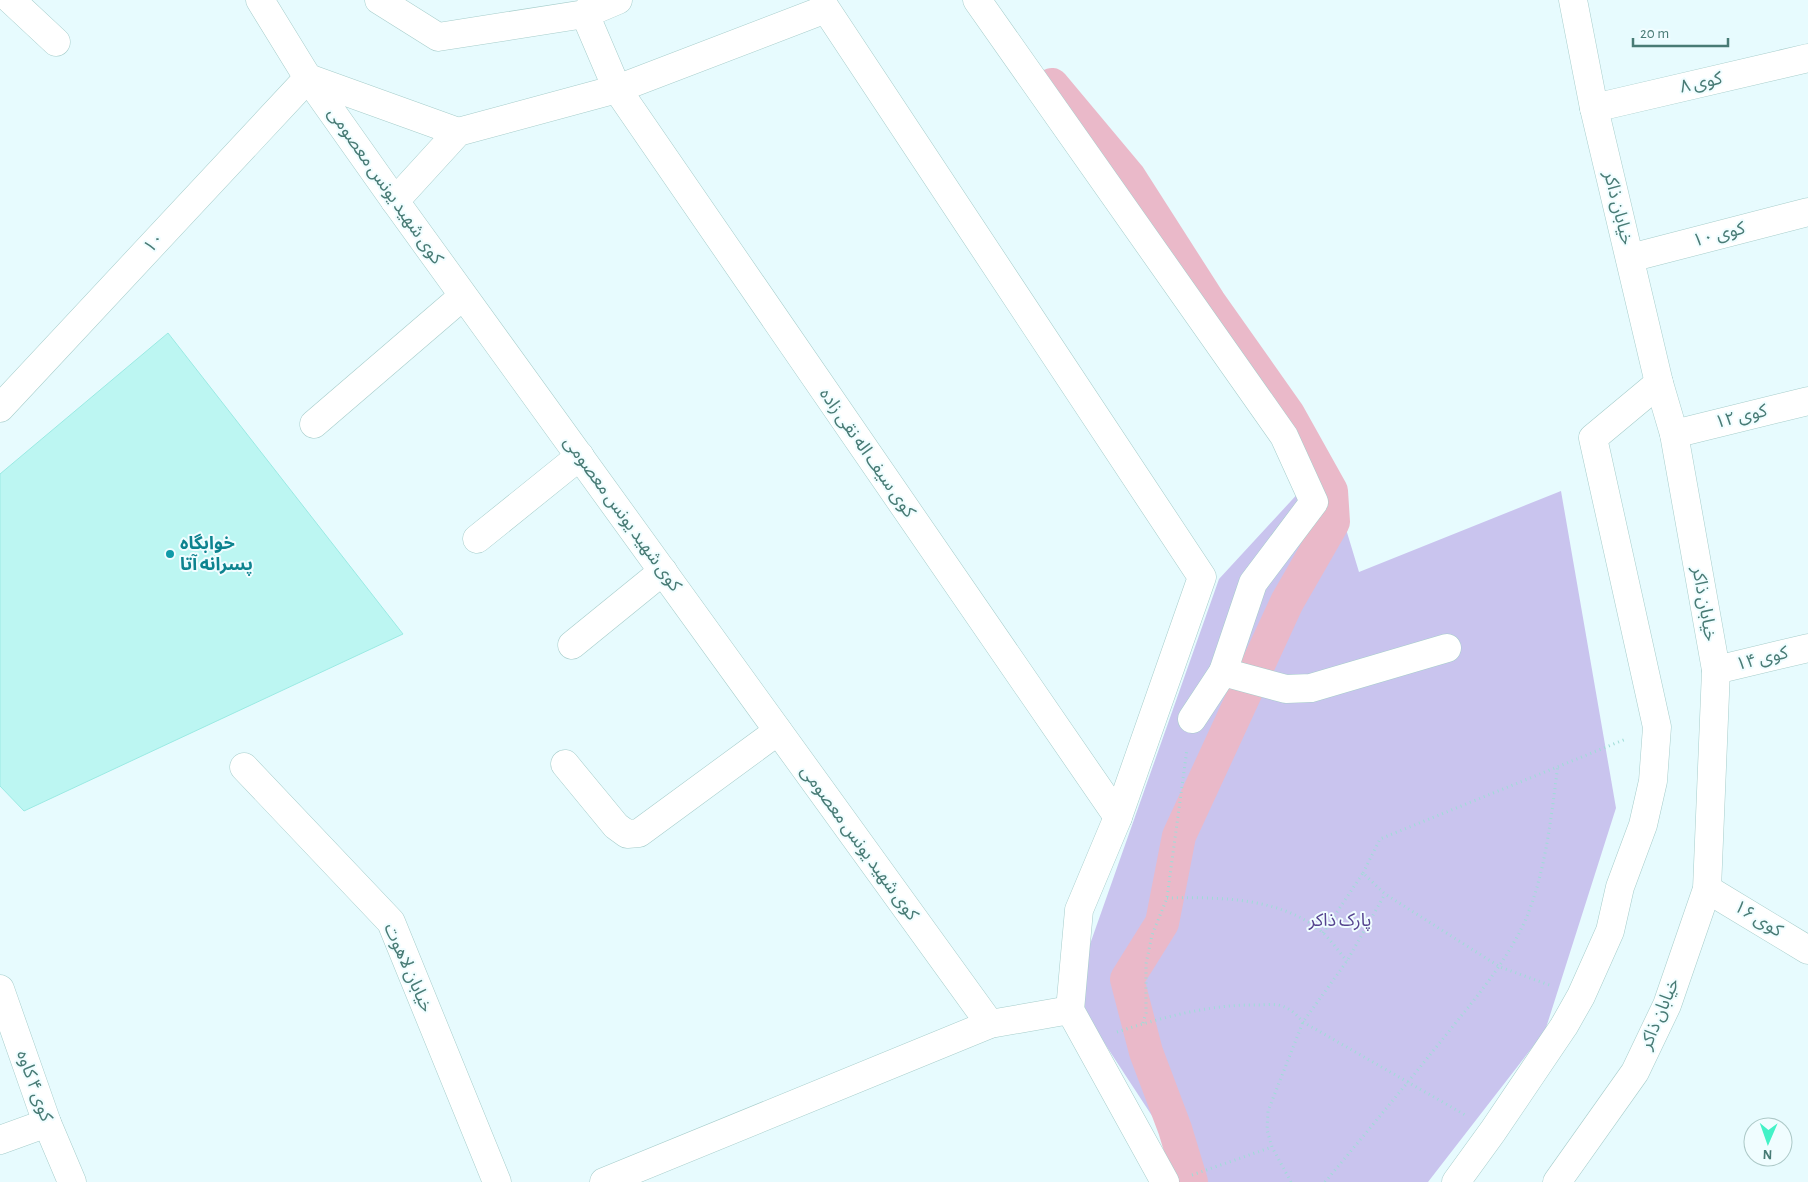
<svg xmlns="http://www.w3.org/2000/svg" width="1808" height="1182" font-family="'Alegreya Sans','Noto Sans Arabic',sans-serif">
  <rect width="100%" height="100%" fill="#e7fbfe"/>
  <!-- green -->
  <polygon fill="#c9c4ee" points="1326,463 1359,572 1561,491 1616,808 1545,1031 1428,1182 1181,1182 1177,1154 1086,1015 1082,991 1083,964 1219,579"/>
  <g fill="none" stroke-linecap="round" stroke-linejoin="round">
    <!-- canal -->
    <polyline stroke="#eab9c9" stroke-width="34" points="1052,85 1129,177 1209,302 1288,414 1331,491 1333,522 1287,602 1179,836 1162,923 1127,979 1146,1052 1175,1129 1191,1182"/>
  </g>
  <!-- building -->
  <polygon fill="#bcf6f2" stroke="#9beae3" points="168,333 403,634 24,811 0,786 0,474"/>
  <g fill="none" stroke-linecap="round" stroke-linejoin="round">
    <!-- minor casing -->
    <g stroke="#a6cdcb" stroke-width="29">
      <g id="minor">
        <polyline points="11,0 56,42"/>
        <polyline points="260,0 308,78 395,201 990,1024"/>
        <polyline points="379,0 438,37 585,14 595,0"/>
        <polyline points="618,0 585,14 617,89 1118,817"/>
        <polyline points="977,0 1284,436 1314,502 1253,583 1223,672 1192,719"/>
        <polyline points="1594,108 1808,58"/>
        <polyline points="395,201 458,132 617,89 826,9 1202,577 1118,817 1079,910 1070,1010 1165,1182"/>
        <polyline points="1630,258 1808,212"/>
        <polyline points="0,408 308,78 458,132"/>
        <polyline points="314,424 463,296"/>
        <polyline points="1674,434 1808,401"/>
        <polyline points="477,539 580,456"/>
        <polyline points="572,645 663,571"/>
        <polyline points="1716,670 1808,648"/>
        <polyline points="1223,672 1286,689 1311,688 1447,648"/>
        <polyline points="565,764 616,826 627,834 639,833 778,731"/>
        <polyline points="244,767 391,922 497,1182"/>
        <polyline points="1707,889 1808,950"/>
        <polyline points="0,989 47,1123 72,1182"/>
        <polyline points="0,1140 47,1123"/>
        <polyline points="604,1182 990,1024 1070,1010"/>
        <polyline points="1456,1182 1493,1131 1564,1026 1581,996 1610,931 1620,887 1643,825 1653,781 1657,727 1593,438 1659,383"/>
      </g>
    </g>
    <!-- tertiary casing -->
    <g stroke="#a6cdcb" stroke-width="29">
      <polyline id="tertiary" points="1557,1182 1635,1072 1667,1005 1707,889 1716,670 1674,434 1659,383 1594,108 1573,0"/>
    </g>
    <!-- path -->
    <g stroke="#9fdcd7" stroke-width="3" stroke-dasharray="1 4" stroke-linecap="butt">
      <polyline points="1363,873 1380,839 1626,739"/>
      <path d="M1167,898C1218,897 1281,897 1322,932C1331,940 1339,952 1347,961"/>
      <polyline points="1323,933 1363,873 1385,894 1500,967 1552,986"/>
      <polyline points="1143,1023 1146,1013 1146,964 1152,935 1167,898 1187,749"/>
      <path d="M1117,1032C1163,1017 1211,1004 1259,1005C1265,1005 1272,1004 1278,1005C1289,1007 1296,1014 1303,1022L1467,1116"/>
      <polyline points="1192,1175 1272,1147"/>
      <polyline points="1291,1182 1272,1147 1267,1130 1268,1111 1303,1022 1347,961 1385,894"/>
      <path d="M1325,1182C1367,1132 1409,1081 1450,1030C1478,995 1506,962 1525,921C1546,872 1551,817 1558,765"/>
    </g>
    <!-- minor -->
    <use href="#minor" stroke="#fff" stroke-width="28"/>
    <!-- tertiary -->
    <use href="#tertiary" stroke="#fff" stroke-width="28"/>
  </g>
  <!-- markers -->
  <circle fill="#0f9aa8" stroke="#f0fdff" stroke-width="2" cx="170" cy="554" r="5"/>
  <g text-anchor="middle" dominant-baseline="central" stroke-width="4" stroke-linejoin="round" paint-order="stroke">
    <!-- street labels -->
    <g font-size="18" fill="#487b75" stroke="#f0fdff">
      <text transform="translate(1701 83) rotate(-13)">کوی ۸</text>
      <text transform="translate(385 186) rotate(55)">کوی شهید یونس معصومی</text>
      <text transform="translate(1618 208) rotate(76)">خیابان ذاکر</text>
      <text transform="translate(1719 235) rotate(-15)">کوی ۱۰</text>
      <text transform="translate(154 243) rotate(-47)">۱۰</text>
      <text transform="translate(1741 417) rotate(-14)">کوی ۱۲</text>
      <text transform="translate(867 453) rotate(55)">کوی سیف اله نقی زاده</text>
      <text transform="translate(622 514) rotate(54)">کوی شهید یونس معصومی</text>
      <text transform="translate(1704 604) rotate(80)">خیابان ذاکر</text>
      <text transform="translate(1762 659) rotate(-14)">کوی ۱۴</text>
      <text transform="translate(859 843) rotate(54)">کوی شهید یونس معصومی</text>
      <text transform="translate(1758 919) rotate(31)">کوی ۱۶</text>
      <text transform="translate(408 968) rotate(66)">خیابان لاهوت</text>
      <text transform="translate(1660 1014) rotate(-67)">خیابان ذاکر</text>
      <text transform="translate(34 1086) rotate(70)">کوی ۴ کاوه</text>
    </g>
    <!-- culture labels -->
    <g font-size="18" font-weight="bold" fill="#0d838f" stroke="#f0fdff" text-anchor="start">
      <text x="180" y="544">خوابگاه<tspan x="180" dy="21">پسرانه آتا</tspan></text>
    </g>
    <!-- park labels -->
    <g font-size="18" fill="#56448f" stroke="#f0fdff">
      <text x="1340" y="921">پارک ذاکر</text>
    </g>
  </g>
  <!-- north arrow -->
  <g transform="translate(1768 1142) rotate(182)"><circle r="24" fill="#f0fdff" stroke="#adc9c8"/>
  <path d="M0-4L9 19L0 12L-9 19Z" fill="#43f2c7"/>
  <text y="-8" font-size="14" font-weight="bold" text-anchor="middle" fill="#487b75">N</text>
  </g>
  <!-- scale -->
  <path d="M1633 38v8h95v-8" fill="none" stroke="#487b75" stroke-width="2.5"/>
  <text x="1640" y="38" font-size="15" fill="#487b75" stroke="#f0fdff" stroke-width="4" paint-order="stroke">20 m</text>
</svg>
